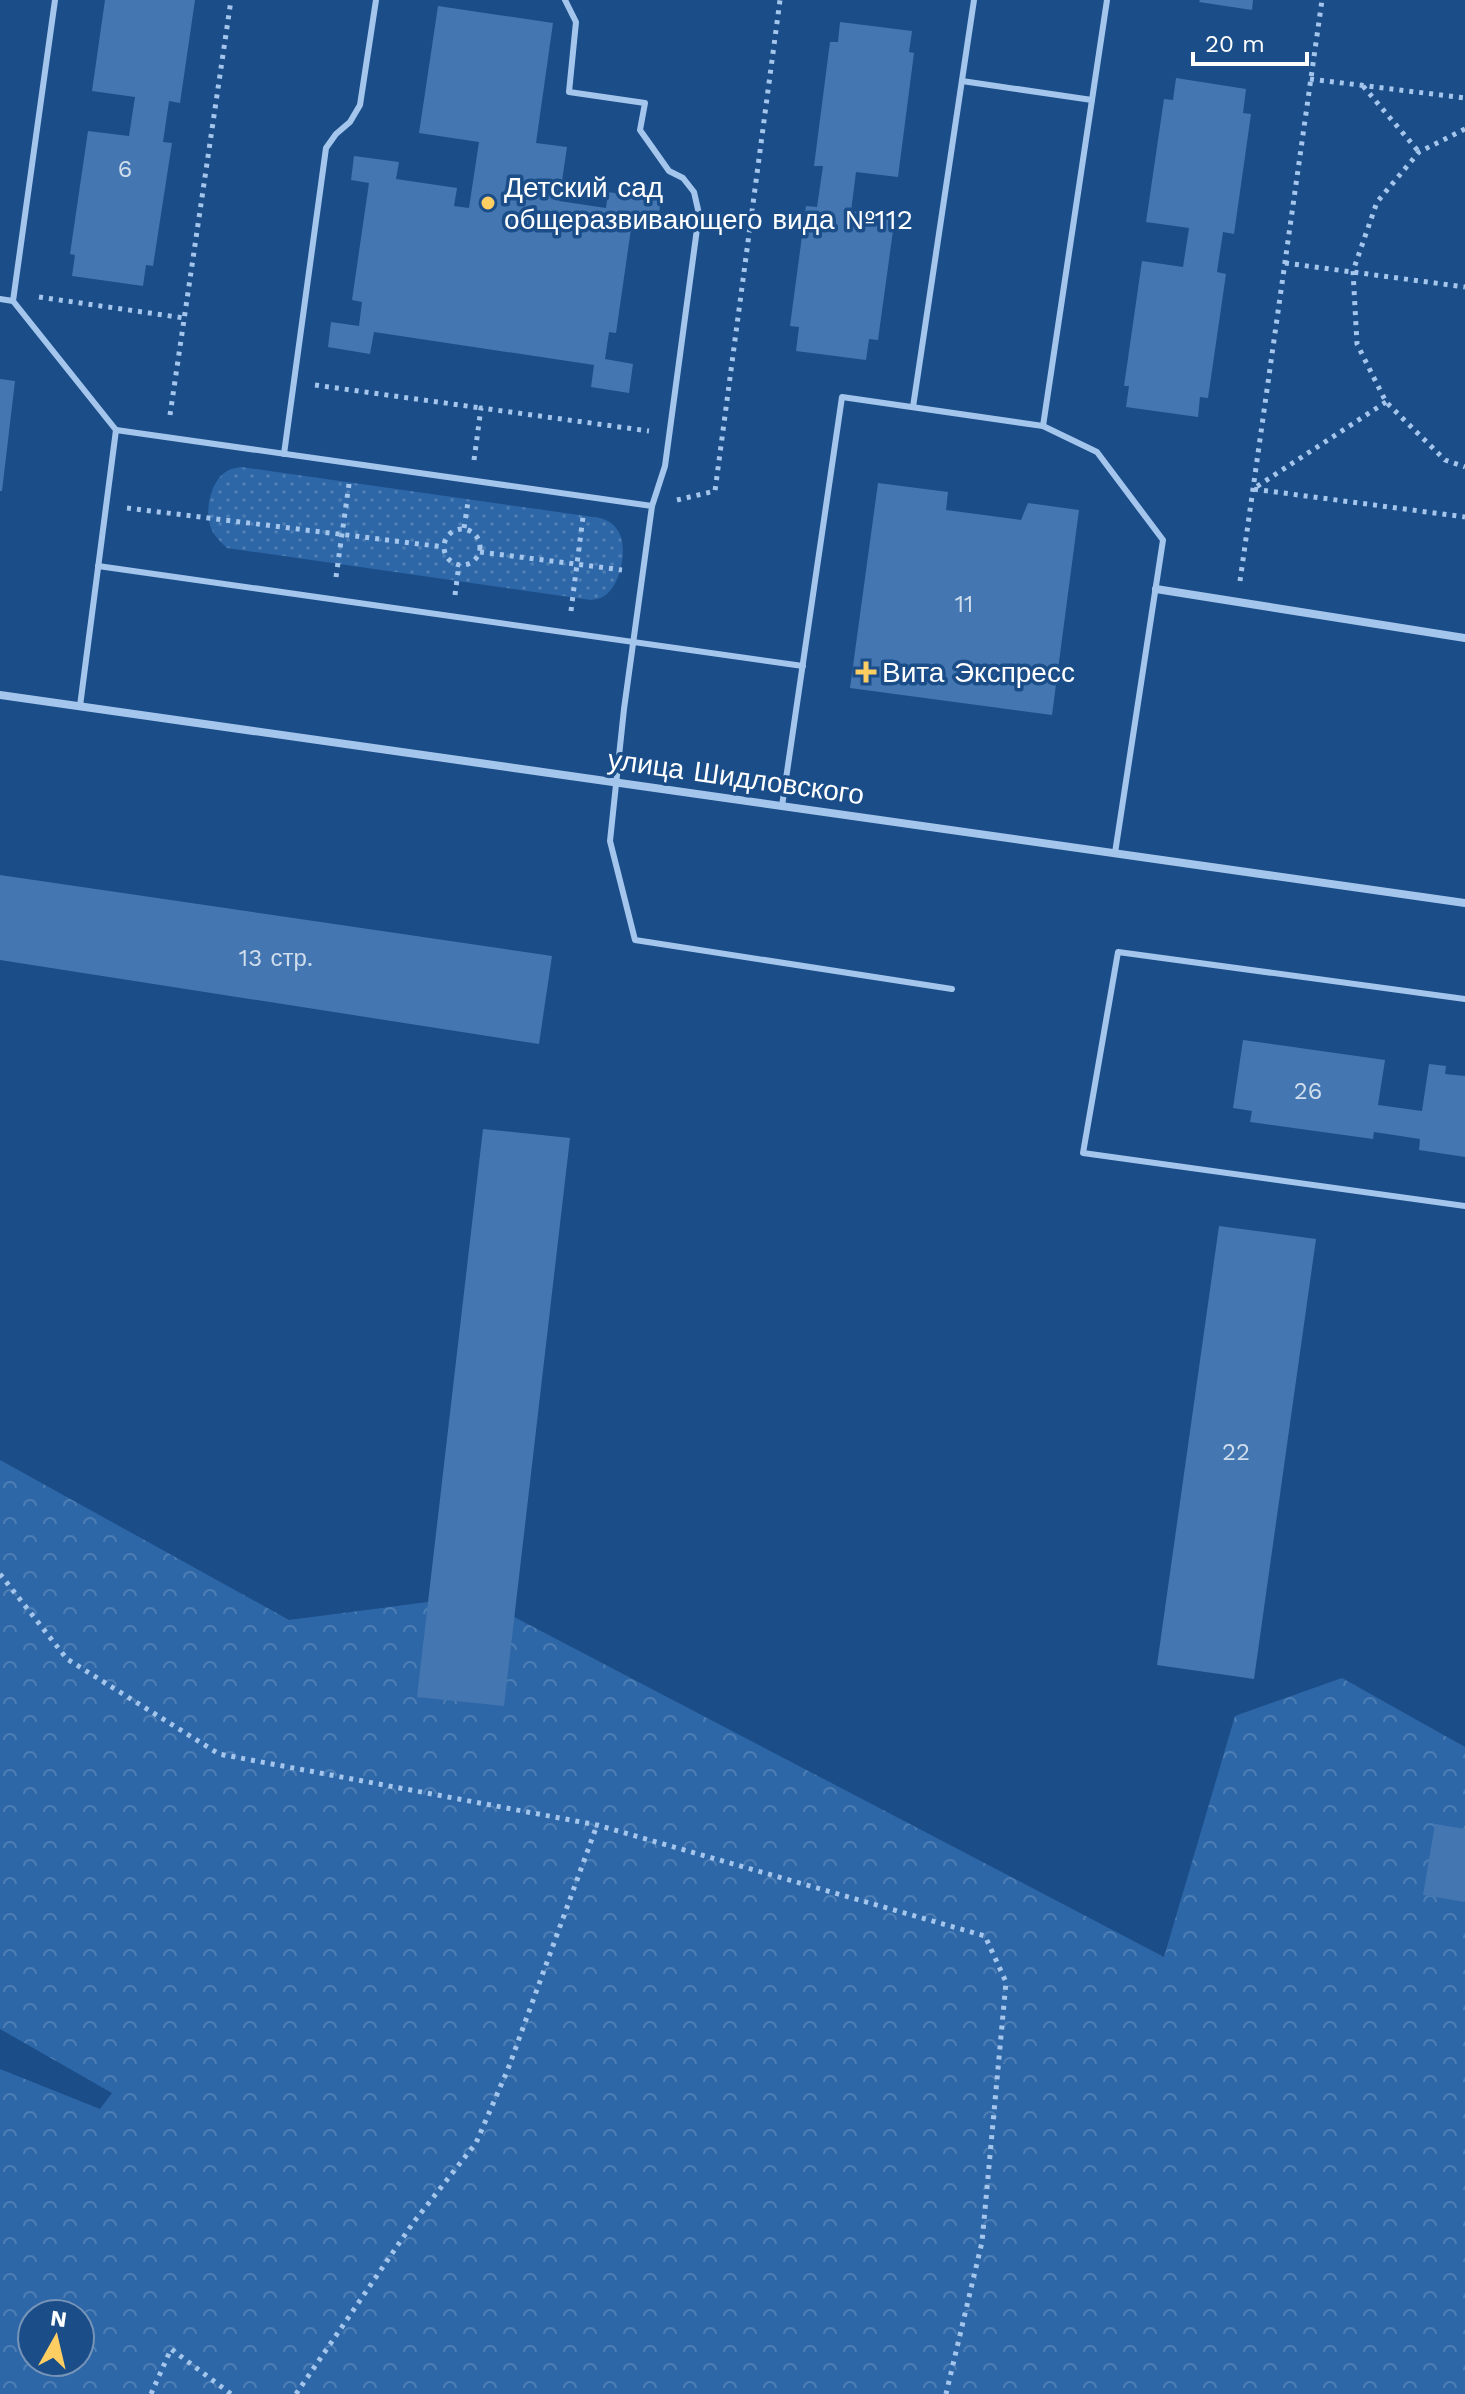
<svg xmlns="http://www.w3.org/2000/svg" width="1465" height="2394" font-family="'Work Sans',sans-serif">
  <defs>
    <pattern id="grass-dots" width="8" height="8" patternUnits="userSpaceOnUse" patternTransform="scale(2)"><rect width="8" height="8" fill="#2e67a7"/><path d="M2 2h.1M6 6h.1" fill="none" stroke="#4d7eb4" stroke-width="1.8" stroke-linecap="round"/></pattern>
    <pattern id="forest-crowns" width="20" height="18" patternUnits="userSpaceOnUse" patternTransform="scale(2)"><rect width="20" height="18" fill="#2e67a7"/><path d="M2 6a3 3 0 1 1 6 0M12 15a3 3 0 1 1 6 0" fill="none" stroke="#4d7eb4"/></pattern>
  </defs>
  <rect width="100%" height="100%" fill="#1b4d89"/>
  <!-- grass -->
  <path fill="url(#grass-dots)" d="M241,467L600,518C606,520 612,522 616,528C629,543 622,580 608,593C603,598 598,599 591,600L227,548C221,542 214,536 211,528C204,511 211,478 229,470C233,468 237,468 241,467Z"/>
  <!-- forest -->
  <path fill="url(#forest-crowns)" fill-rule="evenodd" d="M0,1460L289,1620L474,1596L1164,1957L1235,1716L1342,1678L1465,1747V2394H0V2069L100,2109L112,2093L0,2029ZM32,2314H80V2362H32Z"/>
  <!-- building -->
  <g fill="#4477b2">
    <polygon points="105,0 195,0 180,103 169,101 163,142 172,143 153,266 146,265 143,286 72,276 75,255 70,254 88,131 129,136 135,97 92,91"/>
    <polygon points="1200,0 1253,0 1252,10 1199,2"/>
    <polygon points="438,6 553,23 536,143 567,147 559,201 606,208 608,192 661,200 657,225 632,222 616,333 609,332 605,359 633,364 629,393 591,387 594,365 374,332 370,354 328,347 331,322 359,326 362,302 352,300 369,183 351,180 354,156 399,162 396,179 457,188 454,206 469,208 479,142 419,133"/>
    <polygon points="840,22 912,31 909,52 914,53 898,177 856,172 851,211 895,216 878,340 869,339 866,360 796,351 799,327 790,326 806,206 817,207 823,166 814,166 830,42 838,42"/>
    <polygon points="1176,78 1246,89 1243,113 1251,114 1234,234 1223,232 1217,272 1226,274 1208,398 1200,397 1198,417 1126,407 1129,386 1124,386 1142,261 1183,267 1189,228 1146,222 1164,99 1173,100"/>
    <polygon points="0,379 15,381 2,491 0,491"/>
    <polygon points="878,483 948,492 946,510 1021,520 1028,503 1079,510 1052,715 850,688"/>
    <polygon points="0,875 552,956 539,1044 0,960"/>
    <polygon points="1243,1040 1385,1060 1378,1105 1422,1111 1429,1064 1446,1066 1445,1074 1465,1076 1465,1157 1419,1150 1420,1139 1374,1132 1373,1139 1250,1122 1252,1111 1233,1108"/>
    <polygon points="483,1129 570,1138 504,1706 417,1697"/>
    <polygon points="1219,1226 1316,1239 1254,1679 1157,1665"/>
    <polygon points="1435,1824 1465,1829 1465,1902 1423,1895"/>
  </g>
  <g fill="none" stroke-linecap="round" stroke-linejoin="round">
    <!-- path -->
    <g stroke="#a5c6ec" stroke-width="5" stroke-dasharray="4 6" stroke-linecap="butt">
      <polyline points="1310,79 1465,98"/>
      <polyline points="1363,86 1419,152"/>
      <polyline points="1465,129 1419,152 1377,202 1353,271 1357,344 1386,402 1445,460 1465,467"/>
      <polyline points="1285,263 1465,287"/>
      <polyline points="39,297 184,318"/>
      <polyline points="315,385 481,408"/>
      <polyline points="1386,402 1253,489 1465,517"/>
      <polyline points="170,415 231,0"/>
      <polyline points="474,460 481,408 649,431"/>
      <polyline points="677,500 715,491 780,0"/>
      <polyline points="127,508 444,547"/>
      <polyline points="464,528 468,502"/>
      <circle cx="462" cy="547" r="18"/>
      <polyline points="480,552 622,570"/>
      <polyline points="336,577 349,484"/>
      <polyline points="1240,581 1322,0"/>
      <polyline points="455,595 459,564"/>
      <polyline points="571,611 583,517"/>
      <polyline points="0,1574 67,1659 219,1754 597,1825 985,1936 1006,1982 982,2242 946,2394"/>
      <polyline points="151,2394 171,2349 231,2394"/>
      <polyline points="296,2394 413,2223 476,2143 508,2069 597,1825"/>
    </g>
    <!-- lane -->
    <g stroke="#a5c6ec" stroke-width="6">
      <polyline points="565,0 576,22 569,92 645,103 640,130 669,171 683,178 694,192 699,214 665,466 652,506"/>
      <polyline points="962,81 1092,100"/>
      <polyline points="0,299 13,301 116,430"/>
      <polyline points="13,301 55,0"/>
      <polyline points="913,407 974,0"/>
      <polyline points="1043,426 1107,0"/>
      <polyline points="284,454 326,148 336,134 350,122 360,105 376,0"/>
      <polyline points="98,566 803,666"/>
      <polyline points="80,706 116,430 652,506 624,709 610,841 635,940 952,989"/>
      <polyline points="782,806 842,397 1043,426 1097,452 1163,540 1115,853"/>
      <polyline points="1465,999 1118,952 1083,1153 1465,1206"/>
    </g>
    <!-- street -->
    <g stroke="#a5c6ec" stroke-width="8">
      <polyline points="1156,589 1465,638"/>
      <polyline points="0,695 1465,903"/>
    </g>
  </g>
  <!-- markers -->
  <g fill="#fece62" stroke="#1b4d89" stroke-width="3">
    <circle cx="488" cy="203" r="8"/>
    <path d="M862 660h8v8h8v8h-8v8h-8v-8h-8v-8h8z"/>
  </g>
  <g text-anchor="middle" dominant-baseline="central" stroke-width="7" stroke-linejoin="round" paint-order="stroke">
    <!-- number labels -->
    <g font-size="24" fill="#d0ddec">
      <text x="125" y="169">6</text>
      <text x="964" y="604">11</text>
      <text x="276" y="958">13 стр.</text>
      <text x="1308" y="1091">26</text>
      <text x="1236" y="1452">22</text>
    </g>
    <!-- poi labels -->
    <g font-size="28" fill="#fff" stroke="#1b4d89" text-anchor="start">
      <text x="504" y="187">Детский сад<tspan x="504" dy="32">общеразвивающего вида №112</tspan></text>
      <text x="882" y="672">Вита Экспресс</text>
    </g>
    <!-- street labels -->
    <g font-size="28" fill="#fff" stroke="#1b4d89">
      <text transform="translate(736 777) rotate(8)">улица Шидловского</text>
    </g>
  </g>
  <!-- north arrow -->
  <g transform="translate(56 2338) rotate(8)"><circle r="38" fill="#1b4d89" stroke="#7694b8" stroke-width="2"/>
  <path d="M0-6L14 30L0 20L-14 30Z" fill="#fece62"/>
  <text y="-12" font-size="22" font-weight="bold" text-anchor="middle" fill="#ffffff">N</text>
  </g>
  <!-- scale -->
  <path d="M1193 52v12h114v-12" fill="none" stroke="#ffffff" stroke-width="4"/>
  <text x="1205" y="52" font-size="24" fill="#ffffff" stroke="#1b4d89" stroke-width="6" paint-order="stroke">20 m</text>
</svg>
